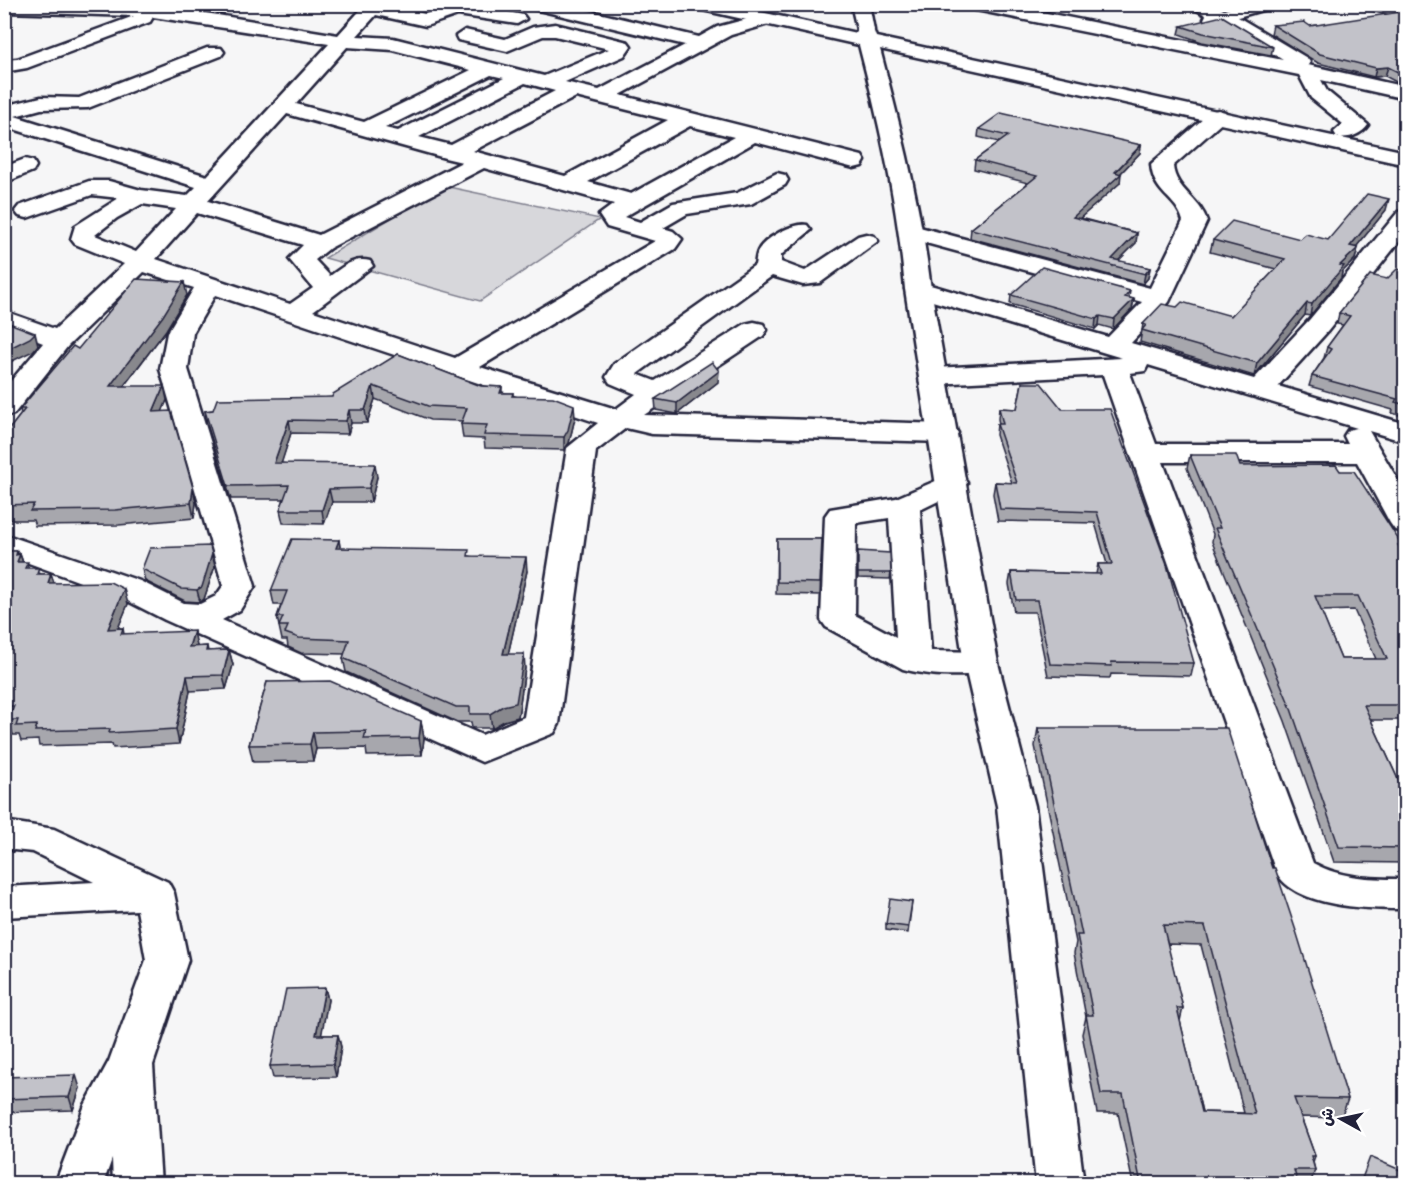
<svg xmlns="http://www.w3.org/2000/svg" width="1410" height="1188" font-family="'Playpen Sans','Playpen Sans Arabic',sans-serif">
  <rect width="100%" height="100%" fill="#f6f6f7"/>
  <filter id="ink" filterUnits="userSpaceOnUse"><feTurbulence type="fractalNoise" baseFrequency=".0167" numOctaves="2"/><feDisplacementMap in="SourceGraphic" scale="12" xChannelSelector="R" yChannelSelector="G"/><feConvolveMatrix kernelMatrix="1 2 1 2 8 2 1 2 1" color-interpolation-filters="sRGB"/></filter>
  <g filter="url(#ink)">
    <!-- green -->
    <polygon fill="#d7d7db" stroke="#7c7c8b" stroke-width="1.5" points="444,186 600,219 480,301 325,258"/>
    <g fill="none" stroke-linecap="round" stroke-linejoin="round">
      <!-- minor casing -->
      <g stroke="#22223b" stroke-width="5">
        <g id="minor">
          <path d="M4,4L133,5L187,10L338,35L366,4H385L425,14L456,5H470L523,15L526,19L517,24L458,15L426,26L376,15L357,36L393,38L544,76L609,49L555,36H543L507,51L458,40L456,36L465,30L505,39L533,27L555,24L628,42L631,46L624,56L565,82L599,90L685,45L530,8L527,4H561L699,37L717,27L766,14L772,15L775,19L772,23L731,35L620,95L862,156L865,161L862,166L854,168L755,142L624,217L640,222L673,203L737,193L777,173L785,175L788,180L785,185L751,204L687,214L663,228L673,231L682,239L675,249L480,367L616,409L636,394L610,383L606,377L614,364L755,265C756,261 756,255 758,251C764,238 794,222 807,225L811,230L781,255V262L805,271L858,236L866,234L874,236L878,241L820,283L803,285L772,276L637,374L655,381L745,324L754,322L763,324L767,330L763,336L644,415L944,424L954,427L958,433L954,439L944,442L652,434L626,428L596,451L559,724L554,733L482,762L165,620L116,595L4,554V534L140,581L184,603L200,604L216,596L223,586L160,369L167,333L194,288L144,272L68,346L14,414L4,416V389L43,343L4,328V311L55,329L124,264L75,244L71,239L75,226L119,198L92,195L27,218L19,216L15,211L19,206L89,181H109L141,190L187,196L196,187L4,126V106L41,97L79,98L207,48H221L224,52L221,56L88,108L41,109L15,116L207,176L329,44L153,17L150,22L27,68L4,72V60L17,59L134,16L4,12ZM347,47L393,50L471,70L364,122L296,104ZM491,75L504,78L398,131L385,128ZM525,83L555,91L451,145L419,137ZM576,97L668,120L565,176L473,151ZM287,114L445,158L462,162L319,235L208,201ZM690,126L734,137L631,194L588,182ZM484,168L614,204L599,215L607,227L655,241L455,358L313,311L373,266L370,261C353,257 343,267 330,276L315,260L330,248ZM142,204L176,209L136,252L95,235L117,218ZM197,213L303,245L289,259L313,288L290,304L156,259ZM215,295L598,423L567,448L524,717L482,735L222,620L240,610L255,586L188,369L193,333Z"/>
          <polygon points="851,4 869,4 874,30 872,34 858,34"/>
          <path d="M962,4H1001L1283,60L1221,22L1207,23L1204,19L1206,15L1186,4H1211L1224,10L1242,4H1272L1269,8L1238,17L1307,58L1310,62L1308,65L1406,87V99L1321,80L1327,91L1368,125C1361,135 1349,139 1337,137L1334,132L1343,124L1311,98L1299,75L971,9Z"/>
          <polygon points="1363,4 1406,7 1406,15 1400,16 1366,8"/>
          <path d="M1218,110L1225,112L1228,116L1225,120L1173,166C1175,190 1200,198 1207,221L1169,302L1131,343L1254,379L1310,319L1398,212L1406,210V233L1328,331L1278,386L1406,424V442L1369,431L1406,494V532L1395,530L1390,523L1357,462H1163L1313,863C1342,879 1373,879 1406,879V909C1369,909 1296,908 1276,872L1103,375L934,384L924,382L920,376L924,370L934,368L1122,358L909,294L905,289L909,284L918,281L927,284L1108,337L1142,302L904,237L900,232L904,227L912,225L1150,288L1183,221C1177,197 1153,195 1151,164L1211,112ZM1148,365L1357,428L1348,430L1344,436L1348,444H1156L1130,373L1145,371Z"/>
          <polygon points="25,159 33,161 36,166 33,171 4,183 4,167"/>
          <path d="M952,474L963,477L967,483L963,489L920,510L931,651L981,652L993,655L998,663L993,671C967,678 929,676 903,669L826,627L821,620L825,516L830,509L896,498ZM889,518L896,637L855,615L856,523Z"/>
          <polygon points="4,821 54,829 168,882 174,893 188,960 153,1065 161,1184 113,1184 112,1159 103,1184 55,1184 85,1105 109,1061 146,960 137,910 4,917 4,887 94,882 33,852 4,849"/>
        </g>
      </g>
      <!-- major casing -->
      <g stroke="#22223b" stroke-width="5">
        <g id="major">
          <path d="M689,4H725L856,33L858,26H872L876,37L1406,152V165L880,49C901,129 921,207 931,289L998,663L1035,806L1084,1184H1036L997,806L964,663L905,289C898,206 880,126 859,45L698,9Z"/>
          <polygon points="1399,4 1406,4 1406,21 1400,20 1391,11"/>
        </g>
      </g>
      <!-- minor -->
      <use href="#minor" fill="#fff" fill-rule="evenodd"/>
      <!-- major -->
      <use href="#major" fill="#fff" fill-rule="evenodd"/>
    </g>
    <!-- wall -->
    <g fill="#a7a7ad" stroke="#22223b" stroke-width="1.5" fill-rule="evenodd">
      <polygon points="1406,14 1406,87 1385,76 1374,77 1318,63 1271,34 1273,25 1310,26"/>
      <polygon points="1181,26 1273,47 1271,55 1202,42 1179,34"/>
      <polygon points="979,129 1141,145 1140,153 1120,174 1120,183 1080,218 1137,233 1136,243 1118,261 1150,268 1148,278 1143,284 970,238 971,229 1028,183 974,169 975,160 999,142 978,137"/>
      <polygon points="1386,210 1356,247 1358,248 1355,259 1342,272 1341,278 1310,316 1305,315 1254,376 1140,342 1143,324 1177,307 1231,316 1276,269 1210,252 1213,240 1300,239 1328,240"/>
      <polygon points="1370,275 1405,381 1406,381 1406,417 1392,413 1393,410 1309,386 1312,376 1324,358 1327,347 1343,325 1337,324 1339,313"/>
      <polygon points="1130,291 1129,298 1134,299 1132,309 1113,329 1099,325 1095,329 1010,304 1011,295"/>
      <polygon points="187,295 166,330 124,386 167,400 162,411 193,488 196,503 194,518 119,525 35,526 33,520 4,520 4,436 21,414 20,409"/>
      <polygon points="398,354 481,386 502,387 502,393 513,393 513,396 575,418 569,443 564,450 485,448 484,439 463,438 461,424 463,421 430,420 375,399 367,423 351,423 348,434 291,433 281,463 377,477 371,502 332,502 324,524 283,523 280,510 284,499 231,499 207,424 205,411 332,397"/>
      <polygon points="718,382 677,414 656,410 655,399"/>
      <polygon points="1022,383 1194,663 1191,676 1111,674 1110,678 1048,676 1035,612 1014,612 1009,584 1011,572 1096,574 1098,564 1107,564 1095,523 998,521 993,494 995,482 1012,483 996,435 997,424 999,424 998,419 999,408 1017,409"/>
      <path d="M1190,455L1240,466L1340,471L1402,545L1401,550L1406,559V720H1371L1406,797V863L1334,862L1285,721L1212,542L1213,534L1187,468ZM1354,610L1376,659H1341L1321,611Z"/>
      <polygon points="777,539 822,539 820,595 776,594"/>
      <polygon points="339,540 340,548 470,556 527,571 508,654 525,668 518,717 504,721 492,728 472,728 471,722 457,722 346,672 343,658 345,654 301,653 288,647 287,640 282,640 277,617 281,605 274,605 271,591"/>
      <polygon points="4,551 17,551 19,555 20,554 23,562 30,568 41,574 51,574 54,583 128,604 118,628 123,628 124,634 197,646 197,647 207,646 208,651 229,650 233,665 226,689 190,691 179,744 113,748 112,744 39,746 38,740 21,741 19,735 13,735 9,721 4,722"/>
      <polygon points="858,551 891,573 890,579 858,578"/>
      <polygon points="212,554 215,566 204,599 200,602 185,601 145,581 142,569"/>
      <polygon points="267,682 421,721 424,738 422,755 367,756 366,748 316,749 313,761 253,762 249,745"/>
      <path d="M1038,728L1272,868L1348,1099L1341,1118L1301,1117L1315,1156L1313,1162L1315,1170L1310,1184H1133L1118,1113H1097L1082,1034L1086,1017L1074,953L1076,942L1035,746ZM1167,944L1201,945L1244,1113L1202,1112L1180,1021L1183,1008Z"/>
      <polygon points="912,902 908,933 886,930 886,924"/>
      <polygon points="325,988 328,1000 321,1035 338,1035 341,1047 336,1077 273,1078 270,1066"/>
      <polygon points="4,1077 80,1088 73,1110 4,1112"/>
    </g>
    <!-- shaded-wall -->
    <g fill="#88888d" stroke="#22223b" stroke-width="1.5">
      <polygon points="1388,67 1385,76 1374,77 1376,68"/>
      <polygon points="1141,145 1140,153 1116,178 1121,174 1120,183 1071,226 1073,217"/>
      <polygon points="1389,199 1386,210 1348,257 1350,246"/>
      <polygon points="1137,233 1136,243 1113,266 1112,259"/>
      <polygon points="1358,248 1355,259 1342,272 1341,278 1310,316 1312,304 1340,265"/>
      <polygon points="1150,268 1148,278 1143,284 1145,274"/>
      <polygon points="184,282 187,295 166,330 113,400 110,386"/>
      <polygon points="1134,299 1132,309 1113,329 1114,319"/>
      <polygon points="1307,303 1305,315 1254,376 1257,363"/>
      <polygon points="1100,316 1099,325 1095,329 1096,319"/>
      <polygon points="35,333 38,345 33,351 4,365 4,351"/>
      <polygon points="719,371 718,382 677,414 677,403"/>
      <polygon points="164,386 167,400 156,427 153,412"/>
      <polygon points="373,386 375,399 367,423 365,410"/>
      <polygon points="574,405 575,418 569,443 564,450 564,437"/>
      <polygon points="349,410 351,423 348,434 346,421"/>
      <polygon points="289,420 291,433 277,477 274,463"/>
      <polygon points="375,464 377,477 371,502 369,488"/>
      <polygon points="193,488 196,503 194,518 191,503"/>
      <polygon points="329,489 332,502 324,524 322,510"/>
      <polygon points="339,540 341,554 336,548"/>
      <polygon points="17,551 19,557 20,554 25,569 22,577 16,555"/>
      <polygon points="212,554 215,566 204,599 200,602 197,590"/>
      <polygon points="526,557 527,571 505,668 503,654"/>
      <polygon points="51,574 56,588 48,583"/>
      <polygon points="124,589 128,604 112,643 108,629"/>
      <polygon points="194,631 197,646 193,662 189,647"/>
      <polygon points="229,650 233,665 226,689 223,675"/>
      <polygon points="524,654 525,668 518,717 504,721 492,728 490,714"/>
      <polygon points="187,676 190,691 179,744 176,729"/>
      <polygon points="421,721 424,738 422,755 419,738"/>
      <polygon points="313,732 316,749 313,761 310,744"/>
      <polygon points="325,988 328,1000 319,1048 316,1035"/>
      <polygon points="338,1035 341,1047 336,1077 333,1064"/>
      <polygon points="76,1075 80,1088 73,1110 69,1097"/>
    </g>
    <!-- building -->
    <g fill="#c2c2c9" stroke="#22223b" stroke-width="1.5" fill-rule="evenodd">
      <polygon points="1400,12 1406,14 1406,76 1388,67 1376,68 1320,54 1273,25 1304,22 1310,26"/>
      <polygon points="1222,16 1273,47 1203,33 1181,26"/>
      <polygon points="1001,113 1141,145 1115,172 1121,174 1073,217 1137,233 1112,259 1150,268 1145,274 971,229 1037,176 975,160 1008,136 979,129"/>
      <polygon points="1367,194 1389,199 1350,246 1358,248 1340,265 1344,266 1312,304 1307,303 1257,363 1142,330 1146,325 1143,324 1162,304 1177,307 1182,302 1231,316 1285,259 1213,240 1232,221 1300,239 1306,234 1328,240"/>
      <polygon points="1042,267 1130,291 1125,297 1134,299 1114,319 1100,316 1096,319 1011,295"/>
      <polygon points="1397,269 1406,271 1406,373 1401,380 1406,381 1406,405 1395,402 1397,399 1312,376 1331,349 1327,347 1350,316 1339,313 1370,275 1387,279"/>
      <polygon points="136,279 184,282 163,316 110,386 164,386 153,412 171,411 193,488 191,503 115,510 30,511 34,504 4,505 4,436 25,409 20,409 73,346 78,349"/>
      <polygon points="4,321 35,333 30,338 4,351"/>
      <polygon points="398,354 481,386 502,387 500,393 513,393 512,396 553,397 574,405 568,430 564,437 484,435 487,425 461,424 467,408 428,406 373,386 365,410 349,410 346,421 289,420 274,463 375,464 369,488 329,489 322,510 280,510 289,485 228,486 205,411 213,410 217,399 332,397 333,394"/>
      <polygon points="712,362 719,371 677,403 655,399"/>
      <polygon points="1022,383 1041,383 1062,409 1110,409 1167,565 1194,663 1111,662 1112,666 1050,664 1037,600 1016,600 1011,572 1101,574 1098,564 1112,564 1097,512 1000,509 995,482 1017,483 997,424 1003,424 999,408 1017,409"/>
      <path d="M1190,455H1236L1240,466L1336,465L1340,471H1354L1402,545H1398L1406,559V705H1364L1406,797V848L1339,847L1290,706L1215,528H1220ZM1315,596H1358L1387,659H1341Z"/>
      <polygon points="292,539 339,540 336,548 469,550 468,556 526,557 503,654 524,654 516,703 503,706 490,714 470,714 470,707 456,707 343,658 349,640 299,638 285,633 288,626 279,626 283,617 277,617 287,591 271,591"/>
      <polygon points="777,539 822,539 820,583 777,582"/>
      <polygon points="210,546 212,554 202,587 197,590 182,589 142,569 150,548"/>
      <polygon points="4,551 17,551 16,555 20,554 17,562 28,562 25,568 39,568 37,574 51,574 48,583 110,582 124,589 108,629 123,628 121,634 194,631 189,647 207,646 206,651 229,650 223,675 187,676 176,729 109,733 110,729 35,731 37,725 16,726 18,720 8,720 14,706 4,706"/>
      <polygon points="858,551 890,553 891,573 858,573"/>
      <polygon points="330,681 421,721 419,738 364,739 366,731 313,732 310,744 249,745 267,682"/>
      <path d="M1038,728H1227L1272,868H1275L1297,934L1348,1099L1294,1098L1315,1156H1311L1315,1170H1294L1298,1184H1141L1123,1094H1101L1086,1015H1093L1077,935H1082ZM1163,925L1205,926L1255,1114L1202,1112L1177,1008H1183Z"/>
      <polygon points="890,899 912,902 908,927 886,924"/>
      <polygon points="325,988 316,1035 338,1035 333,1064 270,1066 286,989"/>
      <polygon points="76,1075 69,1097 4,1099 4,1077"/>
      <polygon points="1370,1157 1405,1172 1406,1170 1406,1184 1360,1184"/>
    </g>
  </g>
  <!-- margin -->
  <rect width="1410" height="1188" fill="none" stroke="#fff" stroke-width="24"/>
  <rect x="12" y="12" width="1386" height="1164" fill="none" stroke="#22223b" stroke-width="2" filter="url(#ink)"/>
  <!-- north arrow -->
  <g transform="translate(1341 1119) rotate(278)" stroke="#ffffff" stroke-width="4.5" paint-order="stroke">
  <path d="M0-4.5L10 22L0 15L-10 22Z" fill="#22223b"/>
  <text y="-9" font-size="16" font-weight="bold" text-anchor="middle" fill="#22223b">ش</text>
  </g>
</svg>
